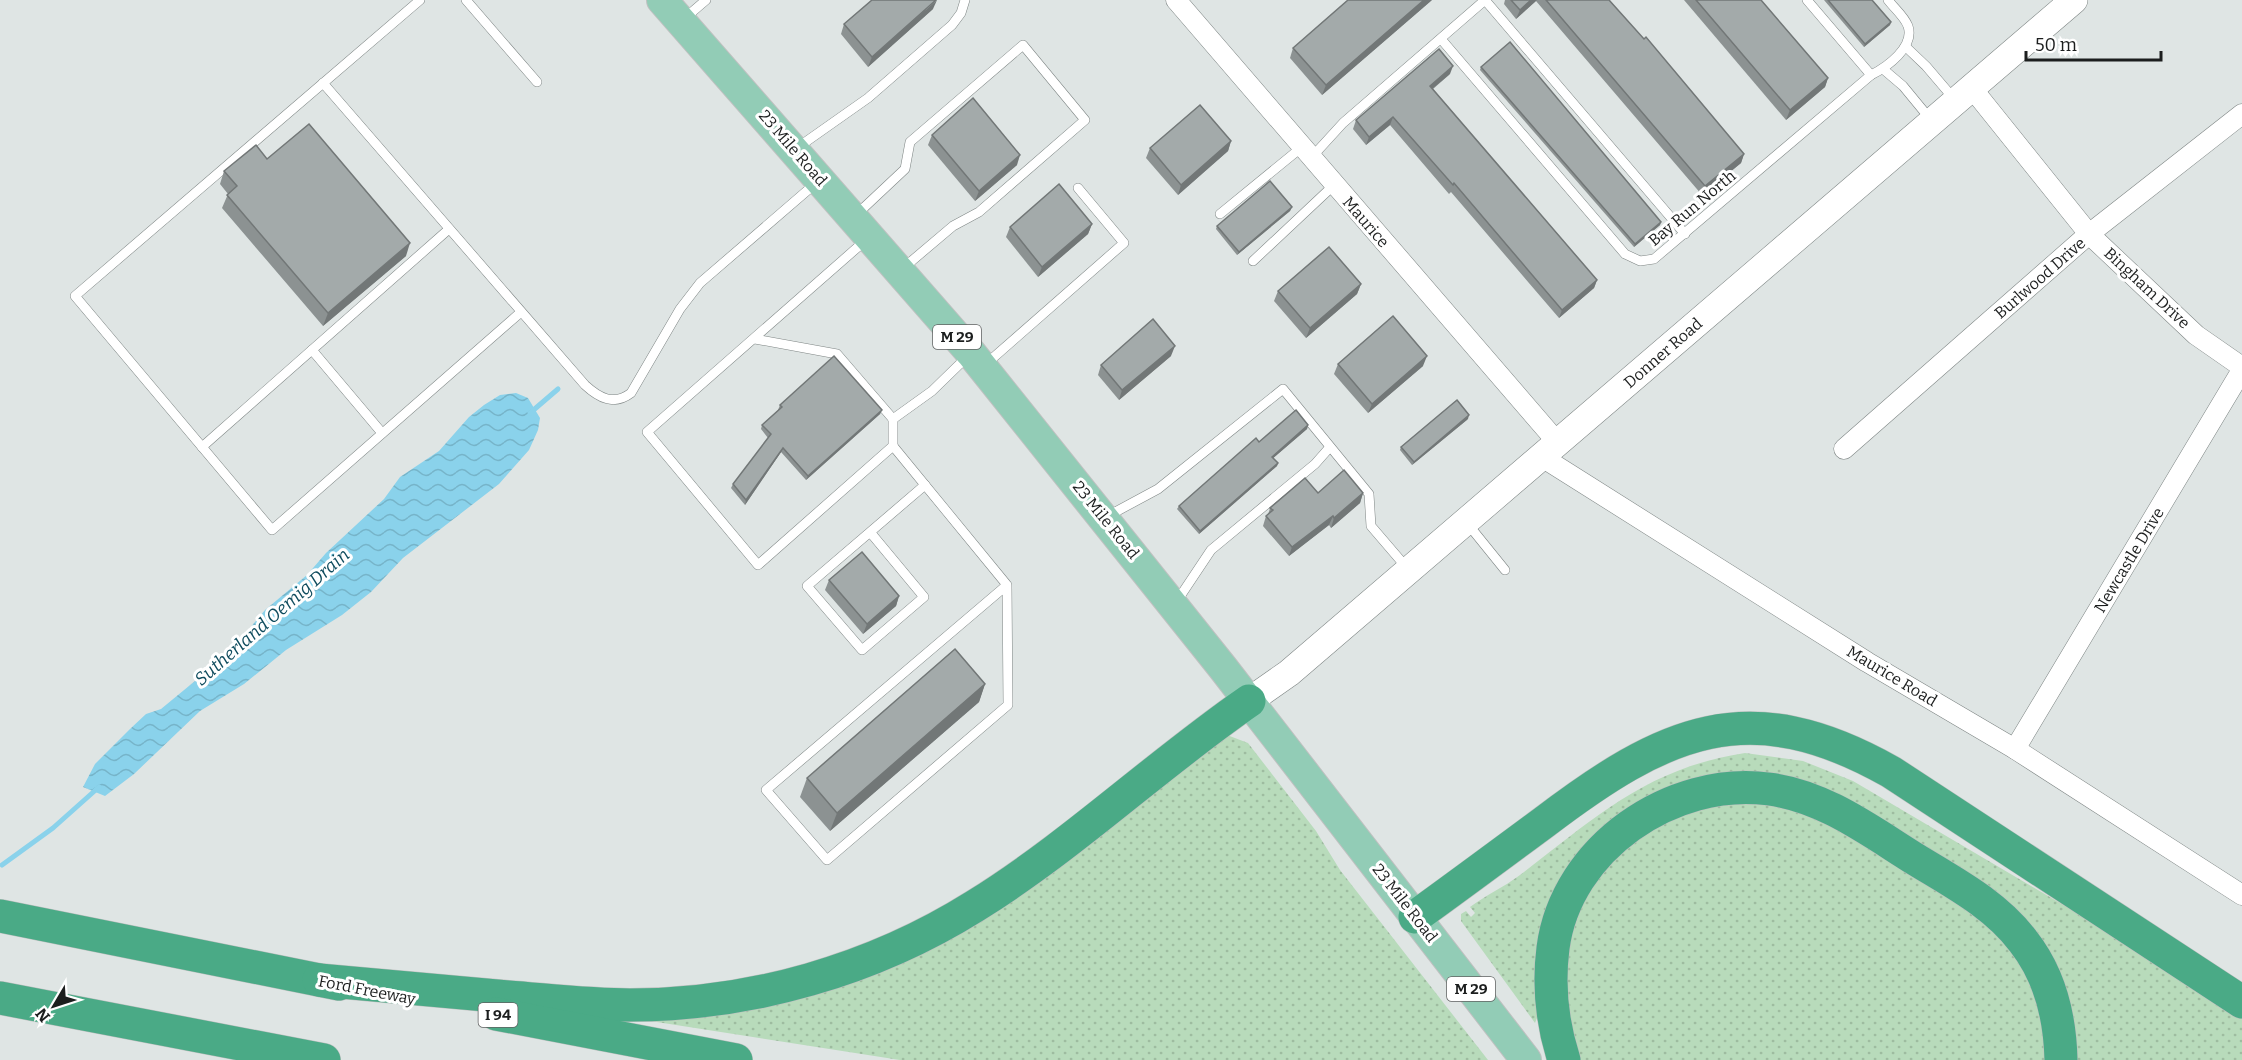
<svg xmlns="http://www.w3.org/2000/svg" width="2242" height="1060" font-family="Bitter,serif">
  <defs>
    <pattern id="grass-dots" width="8" height="8" patternUnits="userSpaceOnUse" patternTransform="scale(1.5)"><rect width="8" height="8" fill="#b8dbbb"/><path d="M2 2h.1M6 6h.1" fill="none" stroke="#9ebca0" stroke-width="1.8" stroke-linecap="round"/></pattern>
    <pattern id="water-waves" width="16" height="10" patternUnits="userSpaceOnUse" patternTransform="scale(1.5)"><rect width="16" height="10" fill="#8ad2eb"/><path d="M0 5q4-4 8 0t8 0" fill="none" stroke="#76b4c9"/></pattern>
  </defs>
  <rect width="100%" height="100%" fill="#dfe5e4"/>
  <!-- grass -->
  <g fill="url(#grass-dots)">
    <polygon points="1227,735 1248,743 1316,831 1340,870 1488,1060 900,1060 644,1020 855,978"/>
    <path d="M1745,753L1803,761L1853,781L2099,926L2242,1016V1060H2070L2043,955L1797,786L1610,831L1535,1023L1461,921V914L1466,911L1471,917L1475,913L1470,907C1486,895 1504,887 1520,875C1596,817 1647,768 1745,753Z"/>
    <polygon points="1762,801 1810,813 1969,906 2012,948 2038,993 2048,1060 1580,1060 1565,1001 1567,949 1583,902 1606,865 1641,833 1710,805"/>
  </g>
  <!-- water -->
  <polygon fill="url(#water-waves)" points="516,393 528,398 540,418 538,430 529,450 499,484 403,558 371,592 342,615 286,650 244,684 200,711 134,774 105,796 83,787 95,764 130,729 146,714 161,709 229,653 265,610 307,575 326,553 384,499 400,477 439,451 469,417 484,405 500,395"/>
  <g fill="none" stroke-linecap="round" stroke-linejoin="round">
    <!-- stream -->
    <g stroke="#8ad2eb" stroke-width="5">
      <polyline points="530,413 558,389"/>
      <polyline points="2,865 53,828 99,787"/>
    </g>
    <!-- lane casing -->
    <g stroke="#7e8584" stroke-width="10">
      <g id="lane">
        <polyline points="420,0 75,296 272,530 521,312"/>
        <polyline points="466,0 537,82"/>
        <polyline points="1807,0 1871,75"/>
        <polyline points="685,18 706,0"/>
        <path d="M1441,39L1625,254L1640,261L1654,259L1871,75C1887,67 1915,47 1908,26C1904,16 1894,8 1888,0"/>
        <polyline points="1906,47 1926,66 1955,100"/>
        <polyline points="1883,69 1903,86 1931,120"/>
        <path d="M323,83L585,385C599,398 614,406 631,393L680,309L700,283L816,183"/>
        <polyline points="797,148 868,98 952,25 961,13 965,0"/>
        <polyline points="1311,158 1343,123 1485,0 1685,234"/>
        <polyline points="1220,214 1302,147"/>
        <polyline points="856,215 905,169 910,142 1023,45 1085,120 979,212 953,226 901,270"/>
        <polyline points="867,239 647,432 758,565 893,446 893,419 932,391 969,355"/>
        <polyline points="1253,261 1334,185"/>
        <polyline points="755,339 837,354 893,419"/>
        <polyline points="312,350 382,433"/>
        <polyline points="986,364 1124,243 1078,188"/>
        <polyline points="893,446 1007,585 1008,705 827,860 766,790 1007,585"/>
        <polyline points="202,447 449,229"/>
        <polyline points="1106,517 1158,489 1283,389 1369,494 1371,526 1407,568"/>
        <polyline points="1467,523 1505,570"/>
        <polyline points="870,532 924,597 862,650 807,586 925,485"/>
        <polyline points="1177,601 1211,550 1315,464 1330,447"/>
      </g>
    </g>
    <!-- street casing -->
    <g stroke="#7e8584" stroke-width="21">
      <g id="street">
        <polyline points="1176,0 1558,443"/>
        <polyline points="1971,87 2089,234 2196,335 2242,367"/>
        <polyline points="1844,449 2089,234 2242,114"/>
        <polyline points="1542,457 1867,662 2015,749 2242,895"/>
        <polyline points="2015,749 2242,370"/>
      </g>
    </g>
    <!-- secondary casing -->
    <g stroke="#7e8584" stroke-width="28">
      <polyline id="secondary" points="1249,701 1289,673 2074,0"/>
    </g>
    <!-- primary casing -->
    <g stroke="#bfc0c0" stroke-width="32">
      <polyline id="primary" points="662,0 971,353 1223,668 1526,1060"/>
    </g>
    <!-- highway casing -->
    <g stroke="#bfc0c0" stroke-width="34">
      <g id="highway">
        <polyline points="0,916 339,984"/>
        <path d="M1415,917C1458,886 1501,854 1543,823C1664,731 1748,691 1891,772L2242,1002"/>
        <path d="M319,980C382,986 445,991 508,997C548,1000 589,1005 630,1005C751,1005 873,970 975,906C1072,846 1155,766 1249,701"/>
        <polyline points="0,998 324,1060"/>
        <polyline points="496,1014 736,1060"/>
        <path d="M1564,1060C1552,1023 1548,987 1553,948C1566,848 1672,776 1769,789C1824,796 1870,831 1915,859C1954,883 1995,904 2023,941C2050,975 2060,1017 2061,1060"/>
      </g>
    </g>
    <!-- lane -->
    <use href="#lane" stroke="#fff" stroke-width="9"/>
    <!-- street -->
    <use href="#street" stroke="#fff" stroke-width="20"/>
    <!-- secondary -->
    <use href="#secondary" stroke="#fff" stroke-width="27"/>
    <!-- primary -->
    <use href="#primary" stroke="#92ccb6" stroke-width="30"/>
    <!-- highway -->
    <use href="#highway" stroke="#4aaa86" stroke-width="33"/>
  </g>
  <!-- wall -->
  <g fill="#8c9292">
    <polygon points="1432,0 1322,95 1290,58 1293,48"/>
    <polygon points="1505,0 1609,0 1744,154 1741,163 1702,195 1536,1 1516,19 1504,4"/>
    <polygon points="1684,0 1761,0 1828,78 1825,87 1786,120"/>
    <polygon points="1824,0 1872,0 1891,22 1890,25 1864,47"/>
    <polygon points="933,9 868,67 841,34 844,24"/>
    <polygon points="1481,67 1661,222 1660,225 1634,247 1480,70"/>
    <polygon points="1450,74 1433,89 1597,280 1594,288 1559,318 1451,192 1449,194 1390,125 1366,145 1353,129 1356,120"/>
    <polygon points="932,135 1017,165 975,201 928,145"/>
    <polygon points="1231,141 1228,151 1178,195 1146,158 1150,148"/>
    <polygon points="267,159 406,256 323,326 222,208 228,194 220,184 224,171"/>
    <polygon points="1292,207 1290,211 1237,255 1216,229 1217,226"/>
    <polygon points="1092,224 1088,234 1038,277 1006,237 1010,227"/>
    <polygon points="1361,284 1357,294 1306,338 1274,301 1278,291"/>
    <polygon points="1171,356 1119,400 1098,375 1101,365"/>
    <polygon points="1338,364 1423,366 1368,413 1334,374"/>
    <polygon points="780,405 882,410 880,414 806,480 781,452 745,505 731,488 733,484 768,438 761,429 762,425 778,410"/>
    <polygon points="1468,419 1412,465 1400,450 1401,447"/>
    <polygon points="1308,425 1307,429 1273,458 1278,463 1277,466 1199,534 1177,509 1179,506 1259,442"/>
    <polygon points="1318,493 1363,493 1360,503 1331,528 1329,525 1289,556 1263,526 1266,516 1268,515 1270,508"/>
    <polygon points="829,580 899,596 896,606 863,634 825,590"/>
    <polygon points="985,684 979,702 830,831 800,797 807,778"/>
  </g>
  <!-- shaded-wall -->
  <g fill="#727777">
    <polygon points="937,0 933,9 868,67 872,57"/>
    <polygon points="1424,0 1432,0 1322,95 1326,85"/>
    <polygon points="1531,0 1537,0 1516,19 1520,10"/>
    <polygon points="1891,22 1890,25 1864,47 1865,44"/>
    <polygon points="1453,66 1450,74 1426,94 1430,86"/>
    <polygon points="1828,78 1825,87 1786,120 1790,110"/>
    <polygon points="1393,117 1390,125 1366,145 1369,137"/>
    <polygon points="1231,141 1228,151 1178,195 1181,185"/>
    <polygon points="1744,154 1741,163 1702,195 1705,186"/>
    <polygon points="1020,155 1017,165 975,201 979,191"/>
    <polygon points="1292,207 1290,211 1237,255 1239,252"/>
    <polygon points="1661,222 1660,225 1634,247 1635,244"/>
    <polygon points="1092,224 1088,234 1038,277 1042,267"/>
    <polygon points="410,243 406,256 323,326 328,313"/>
    <polygon points="1597,280 1594,288 1559,318 1562,310"/>
    <polygon points="1361,284 1357,294 1306,338 1310,328"/>
    <polygon points="1175,346 1171,356 1119,400 1122,390"/>
    <polygon points="1427,356 1423,366 1368,413 1372,404"/>
    <polygon points="882,410 880,414 806,480 808,476"/>
    <polygon points="1469,415 1468,419 1412,465 1414,462"/>
    <polygon points="1308,425 1307,429 1271,460 1272,457"/>
    <polygon points="783,448 781,452 745,505 746,500"/>
    <polygon points="1278,463 1277,466 1199,534 1200,531"/>
    <polygon points="1363,493 1360,503 1331,528 1334,518"/>
    <polygon points="1333,516 1329,525 1289,556 1292,547"/>
    <polygon points="899,596 896,606 863,634 867,624"/>
    <polygon points="985,684 979,702 830,831 837,813"/>
  </g>
  <!-- building -->
  <g fill="#a3aaaa" stroke="#727777" stroke-width="1.5">
    <polygon points="872,0 936,0 872,57 844,24"/>
    <polygon points="1348,0 1424,0 1326,85 1293,48"/>
    <polygon points="1511,0 1531,0 1520,10"/>
    <polygon points="1546,0 1609,0 1644,39 1646,37 1744,154 1705,186"/>
    <polygon points="1696,0 1761,0 1828,78 1790,110"/>
    <polygon points="1828,0 1872,0 1891,22 1865,44"/>
    <polygon points="1510,42 1661,222 1635,244 1481,67"/>
    <polygon points="1439,49 1453,66 1430,86 1597,280 1562,310 1454,183 1453,185 1393,117 1369,137 1356,120"/>
    <polygon points="973,98 1020,155 979,191 932,135"/>
    <polygon points="1200,105 1231,141 1181,185 1150,148"/>
    <polygon points="309,124 410,243 328,313 227,195 237,186 224,171 256,145 267,159"/>
    <polygon points="1270,181 1292,207 1239,252 1217,226"/>
    <polygon points="1059,184 1092,224 1042,267 1010,227"/>
    <polygon points="1329,247 1361,284 1310,328 1278,291"/>
    <polygon points="1393,316 1427,356 1372,404 1338,364"/>
    <polygon points="1153,319 1175,346 1122,390 1101,365"/>
    <polygon points="834,356 882,410 808,476 783,448 746,500 733,484 771,434 762,425 782,407 780,405"/>
    <polygon points="1457,400 1469,415 1414,462 1401,447"/>
    <polygon points="1296,410 1308,425 1272,457 1278,463 1200,531 1179,506 1256,438 1259,442"/>
    <polygon points="1344,470 1363,493 1334,518 1333,516 1292,547 1266,516 1273,510 1270,508 1305,478 1318,493"/>
    <polygon points="862,552 899,596 867,624 829,580"/>
    <polygon points="955,649 985,684 837,813 807,778"/>
  </g>
  <g text-anchor="middle" dominant-baseline="central" stroke-width="6" stroke-linejoin="round" paint-order="stroke">
    <!-- shield labels -->
    <g fill="#fff" stroke="#606262" stroke-width="1.5">
      <rect x="933" y="325" width="48" height="24" rx="4.5"/>
      <rect x="1447" y="977" width="48" height="24" rx="4.5"/>
      <rect x="478.5" y="1003" width="39" height="24" rx="4.5"/>
    </g>
    <g font-size="15" font-weight="bold" fill="#1c1e1e">
      <text x="957" y="337">M 29</text>
      <text x="1471" y="989">M 29</text>
      <text x="498" y="1015">I 94</text>
    </g>
    <!-- street labels -->
    <g font-size="16" fill="#1c1e1e" stroke="#fff">
      <text transform="translate(793 148) rotate(49)">23 Mile Road</text>
      <text transform="translate(1692 208) rotate(-40)">Bay Run North</text>
      <text transform="translate(1366 222) rotate(49)">Maurice</text>
      <text transform="translate(2040 278) rotate(-41)">Burlwood Drive</text>
      <text transform="translate(2147 288) rotate(43)">Bingham Drive</text>
      <text transform="translate(1663 353) rotate(-41)">Donner Road</text>
      <text transform="translate(1106 520) rotate(51)">23 Mile Road</text>
      <text transform="translate(2129 560) rotate(-59)">Newcastle Drive</text>
      <text transform="translate(1892 676) rotate(31)">Maurice Road</text>
      <text transform="translate(1405 903) rotate(52)">23 Mile Road</text>
      <text transform="translate(367 990) rotate(11)">Ford Freeway</text>
    </g>
    <!-- water labels -->
    <g font-size="18" font-style="italic" fill="#0f4c5e" stroke="#fff">
      <text transform="translate(272 617) rotate(-41)">Sutherland Oemig Drain</text>
    </g>
  </g>
  <!-- north arrow -->
  <g transform="translate(54 1006) rotate(231)" stroke="#ffffff" stroke-width="4.5" paint-order="stroke">
  <path d="M0-4.5L10 22L0 15L-10 22Z" fill="#1c1e1e"/>
  <text y="-9" font-size="16" font-weight="bold" text-anchor="middle" fill="#1c1e1e">N</text>
  </g>
  <!-- scale -->
  <path d="M2026 51v9h135v-9" fill="none" stroke="#1c1e1e" stroke-width="3"/>
  <text x="2035" y="51" font-size="18" fill="#1c1e1e" stroke="#ffffff" stroke-width="4.5" paint-order="stroke">50 m</text>
</svg>
